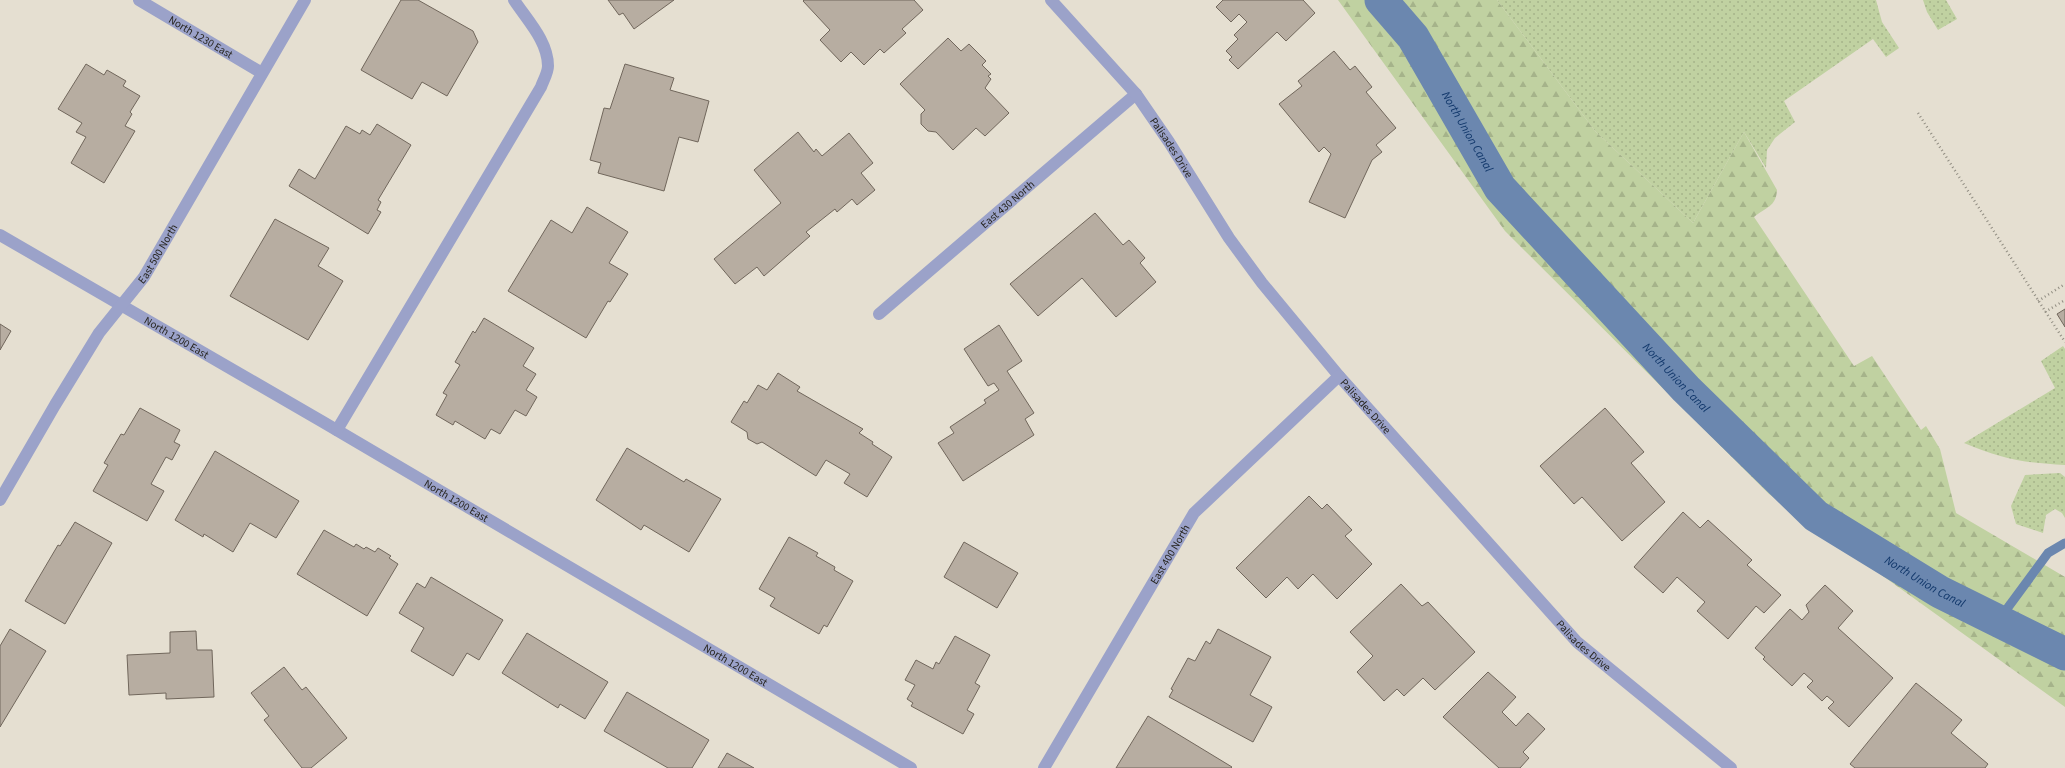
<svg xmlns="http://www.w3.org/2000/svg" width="2065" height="768" font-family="'Source Sans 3',sans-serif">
  <defs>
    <pattern id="grass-dots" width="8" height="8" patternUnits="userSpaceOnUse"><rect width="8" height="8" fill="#c0d1a1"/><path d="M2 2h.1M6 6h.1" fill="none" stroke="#a5b38a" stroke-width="1.8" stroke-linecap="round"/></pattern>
    <pattern id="forest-firs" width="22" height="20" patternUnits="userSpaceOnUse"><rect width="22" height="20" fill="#c0d1a1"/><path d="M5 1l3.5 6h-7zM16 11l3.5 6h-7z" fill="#a5b38a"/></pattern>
  </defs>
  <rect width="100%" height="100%" fill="#e5dfd1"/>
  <!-- grass -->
  <g fill="url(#grass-dots)">
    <polygon points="1497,0 1876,0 1882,22 1899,48 1886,57 1873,39 1784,101 1795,122 1775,138 1767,150 1766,168 1744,132 1693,223 1595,131"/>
    <polygon points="1923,0 1946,0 1957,19 1938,30 1927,12"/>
    <path d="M2063,346L2065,349V465C2024,463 2002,459 1964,443L2055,388L2041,361Z"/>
    <polygon points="2060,473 2065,477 2065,518 2062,513 2055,509 2046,515 2043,533 2016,524 2011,506 2025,475"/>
  </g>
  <!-- forest -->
  <path fill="url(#forest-firs)" d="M1338,0H1497L1595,131L1693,223L1744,132L1777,190C1776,207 1766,207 1754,217L1854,366L1872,356L1921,430L1926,426L1940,449L1956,513L2065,577V707L1769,494L1505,231Z"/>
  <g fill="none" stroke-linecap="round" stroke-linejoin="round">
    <!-- stream -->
    <polyline stroke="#6b87af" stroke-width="9" points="1998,621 2048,553 2065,543"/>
    <!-- canal -->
    <path stroke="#6b87af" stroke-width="33" id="s1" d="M1381,0L1413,37L1500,188L1686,389L1816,516L1940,592L2065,654"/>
  </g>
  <!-- building -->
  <g fill="#b7ada1" stroke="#71675c">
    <polygon points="401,0 418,0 473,31 478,42 447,96 422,82 412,99 361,70"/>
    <polygon points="608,0 674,0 634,29 623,13 619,15"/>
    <polygon points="804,0 914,0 923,10 902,29 906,33 884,53 880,49 864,65 851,52 841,62 820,40 830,30 803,1"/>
    <polygon points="1223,0 1303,0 1315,13 1286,41 1277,32 1238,69 1229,60 1232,57 1226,51 1238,39 1234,35 1247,22 1239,14 1231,22 1216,7"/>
    <polygon points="948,38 961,51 969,44 986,61 982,65 991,74 988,76 991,79 985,88 1009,113 985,136 976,128 953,150 936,132 928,131 921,124 921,114 925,110 900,84"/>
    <polygon points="1334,51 1350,70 1355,66 1372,87 1366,92 1396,128 1376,145 1382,152 1372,160 1345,218 1309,202 1331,154 1324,147 1319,152 1279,104 1302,86 1298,81"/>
    <polygon points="86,64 104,75 107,70 126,81 123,86 140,96 130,112 132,114 125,126 135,131 104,183 71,163 86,137 76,132 82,123 58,109"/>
    <polygon points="625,64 674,78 670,90 709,101 698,142 679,137 664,191 598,173 601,163 590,160 604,108 610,109"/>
    <polygon points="377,124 411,145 378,200 381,202 377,210 381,212 368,234 289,186 299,169 315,179 346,126 360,134 362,130 370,135"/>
    <polygon points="798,132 814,152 816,149 822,156 849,133 873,163 861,173 875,190 857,205 852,199 837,212 835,209 806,232 810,236 764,276 757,267 735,284 714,259 781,203 754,170"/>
    <polygon points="587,207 628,232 609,263 628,274 610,302 608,301 586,338 508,291 551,220 572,233"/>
    <polygon points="1095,213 1123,245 1129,240 1145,258 1140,263 1156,282 1116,317 1082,278 1038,316 1010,284"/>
    <polygon points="275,219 329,248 318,266 343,281 308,340 230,296"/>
    <polygon points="2065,309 2065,327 2057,314"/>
    <polygon points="484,318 534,348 523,366 536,374 526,390 537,397 526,416 515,410 500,434 491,429 485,439 455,421 453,425 436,415 447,395 443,393 460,365 455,362 473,331 475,333"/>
    <polygon points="0,324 11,331 0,350"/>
    <polygon points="999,325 1022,361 1007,371 1034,413 1025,419 1034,435 963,481 938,443 954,433 950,427 986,403 984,400 999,390 994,383 988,386 964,349"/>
    <polygon points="778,373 800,387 797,391 863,429 859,433 873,442 872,444 892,457 867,497 844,483 850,474 826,460 816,476 762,442 757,444 748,439 747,432 731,422 744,401 747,403 758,385 767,390"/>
    <polygon points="140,408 180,430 174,442 180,445 172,460 166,457 151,484 164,491 147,521 93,491 108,465 104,463 121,434 124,435"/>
    <polygon points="1605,408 1644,452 1631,463 1665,502 1622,541 1582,497 1574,504 1540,466"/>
    <polygon points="627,448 684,482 686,479 721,499 689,552 644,525 641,530 596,500"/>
    <polygon points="215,451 299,501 276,538 250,523 233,552 204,534 203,537 175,520"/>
    <polygon points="1309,496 1322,509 1327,504 1352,530 1345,536 1372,564 1337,599 1313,574 1298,589 1287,577 1266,598 1236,568"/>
    <polygon points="1683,512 1700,528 1708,520 1752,560 1747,565 1781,595 1764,613 1756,606 1728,639 1697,611 1705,602 1677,577 1663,593 1634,567"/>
    <polygon points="75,522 112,543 65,624 25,601 58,545 60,546"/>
    <polygon points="324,530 354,547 356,544 364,549 366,547 375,552 378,548 391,556 389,558 398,564 367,616 297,574"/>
    <polygon points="789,537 818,553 816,556 835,567 834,570 853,581 827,627 824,625 819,634 770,606 775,598 759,589"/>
    <polygon points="964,542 1018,573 997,608 944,577"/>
    <polygon points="431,577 503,620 479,660 467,653 453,676 411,651 424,628 399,613 417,583 425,588"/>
    <polygon points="1401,584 1422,606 1428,602 1475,652 1435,690 1423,678 1404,696 1397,689 1384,701 1357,672 1373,656 1350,632"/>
    <polygon points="1825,585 1853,611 1838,628 1893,678 1849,727 1828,708 1834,702 1827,696 1822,701 1807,687 1813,681 1804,673 1792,686 1763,659 1765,657 1755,648 1790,609 1802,620 1809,612 1806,605"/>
    <polygon points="10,629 46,651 0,727 0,646"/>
    <polygon points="1218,629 1271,657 1250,695 1272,707 1253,742 1169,697 1173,690 1171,689 1188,658 1195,661 1206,641 1210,644"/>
    <polygon points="196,631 197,650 212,650 214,697 166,699 166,693 129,695 127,655 170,653 170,632"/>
    <polygon points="527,633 608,682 585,719 560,704 558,708 502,673"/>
    <polygon points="955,636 990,655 975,683 980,686 967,710 974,714 963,734 911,706 913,703 907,699 915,685 905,680 916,660 933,669 936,662 939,664"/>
    <polygon points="284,667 302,690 306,687 347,738 311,768 302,768 264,720 269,716 251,693"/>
    <polygon points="1488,672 1516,697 1502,712 1516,726 1528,713 1545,729 1523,752 1529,758 1520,768 1499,768 1443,717"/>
    <polygon points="1916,683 1962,720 1951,733 1988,764 1985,768 1855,768 1850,764"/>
    <polygon points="627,692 709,740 692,768 668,768 604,731"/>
    <polygon points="1148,716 1232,767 1231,768 1116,768"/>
    <polygon points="727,753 754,768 718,768"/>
  </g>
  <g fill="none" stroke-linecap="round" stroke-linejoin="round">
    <!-- path -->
    <g stroke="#918d82" stroke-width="2.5" stroke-dasharray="1 3" stroke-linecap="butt">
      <polyline points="1918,113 2065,342"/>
      <polyline points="2038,301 2065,284"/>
      <polyline points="2045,312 2065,300"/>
    </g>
    <!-- minor -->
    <g stroke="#9ba2c9" stroke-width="12">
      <path id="s2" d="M139,0L262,73"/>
      <path id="s3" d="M0,235L323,422L911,768"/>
      <path id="s4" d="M879,314L1136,94"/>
      <path d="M337,430L541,87C543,81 548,73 548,66C548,41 527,20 514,0"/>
      <path id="s5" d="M0,500L55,405L99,333L144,277L305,0"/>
    </g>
    <!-- tertiary -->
    <g stroke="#9ba2c9" stroke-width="12">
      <path id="s6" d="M1051,0L1136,94L1169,142L1229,238L1262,283L1339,376L1577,642L1731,768"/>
      <path id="s7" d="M1044,768L1194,513L1339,376"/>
    </g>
  </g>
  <g text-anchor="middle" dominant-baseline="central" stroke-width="3" stroke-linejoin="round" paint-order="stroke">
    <!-- street labels -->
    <g font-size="11" fill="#27251f" stroke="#fff">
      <text stroke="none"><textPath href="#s2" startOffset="72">North 1230 East</textPath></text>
      <text stroke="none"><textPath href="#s6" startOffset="191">Palisades Drive</textPath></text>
      <text stroke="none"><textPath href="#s4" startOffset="169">East 430 North</textPath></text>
      <text stroke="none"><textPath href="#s5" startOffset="293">East 500 North</textPath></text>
      <text stroke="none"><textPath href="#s3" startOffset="204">North 1200 East</textPath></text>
      <text stroke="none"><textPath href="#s6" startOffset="515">Palisades Drive</textPath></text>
      <text stroke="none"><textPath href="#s3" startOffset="528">North 1200 East</textPath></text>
      <text stroke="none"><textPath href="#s7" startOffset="248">East 400 North</textPath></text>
      <text stroke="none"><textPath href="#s6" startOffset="839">Palisades Drive</textPath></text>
      <text stroke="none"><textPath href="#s3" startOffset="852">North 1200 East</textPath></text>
    </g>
    <!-- water labels -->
    <g font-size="12" font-style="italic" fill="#12386b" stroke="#fff">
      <text stroke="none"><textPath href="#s1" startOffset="158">North Union Canal</textPath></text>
      <text stroke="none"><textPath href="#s1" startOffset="482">North Union Canal</textPath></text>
      <text stroke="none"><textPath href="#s1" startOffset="806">North Union Canal</textPath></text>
    </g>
  </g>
</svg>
